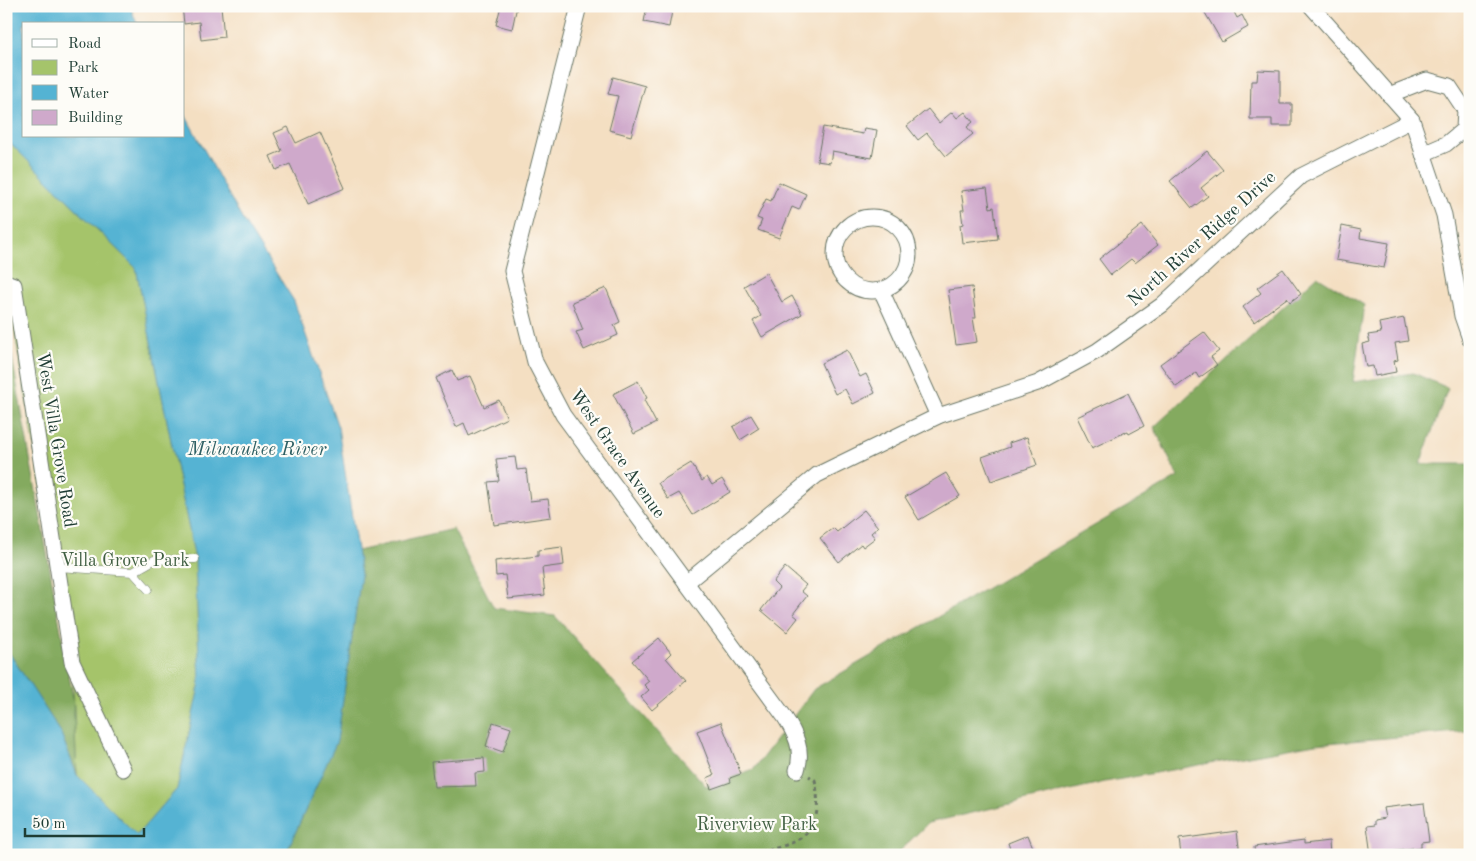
<svg xmlns="http://www.w3.org/2000/svg" width="1476" height="861" font-family="'Old Standard TT',serif">
  <rect width="100%" height="100%" fill="#fdfcf7"/>
  <filter id="ink" filterUnits="userSpaceOnUse"><feTurbulence type="fractalNoise" baseFrequency=".02" numOctaves="2"/><feDisplacementMap in="SourceGraphic" scale="10" xChannelSelector="R" yChannelSelector="G"/><feConvolveMatrix kernelMatrix="1 2 1 2 8 2 1 2 1" color-interpolation-filters="sRGB"/></filter>
  <filter id="wash" filterUnits="userSpaceOnUse"><feTurbulence type="fractalNoise" baseFrequency=".0096" numOctaves="4" result="noise"/><feDisplacementMap in="SourceGraphic" scale="20" xChannelSelector="R" yChannelSelector="G"/><feGaussianBlur stdDeviation="1.12" result="paint"/><feColorMatrix in="noise" values="0 0 0 0 0 0 0 0 0 0 0 0 0 0 0 0 0 1.4 0 .05"/><feComposite in="paint" operator="in"/></filter>
  <g filter="url(#wash)">
    <rect width="100%" height="100%" fill="#f4dfc2"/>
    <!-- green -->
    <polygon fill="#a5c46b" stroke="#628050" points="6,139 136,268 195,559 200,682 177,789 137,835 77,775 72,662 6,282"/>
    <!-- forest -->
    <g fill="#84aa5f" stroke="#52744a">
      <polygon points="1317,276 1364,305 1353,382 1413,373 1448,388 1420,464 1470,464 1470,731 1315,744 1105,782 928,823 896,855 285,855 337,741 361,575 357,551 453,529 494,608 555,616 706,786 754,769 814,689 1178,477 1154,427"/>
      <polygon points="6,324 73,698 77,775 60,731 6,648"/>
    </g>
    <!-- water -->
    <polygon fill="#54b3d3" stroke="#3a7884" points="6,6 130,6 137,24 24,24 24,136 184,136 184,113 241,217 294,301 338,427 361,575 337,741 285,855 6,855 6,648 60,731 77,775 137,835 177,789 200,682 195,559 136,268 6,139"/>
    <g id="blocks">
      <!-- building -->
      <g fill="#cfa9cb">
        <polygon points="182,6 221,6 224,37 201,40 199,22 184,24"/>
        <polygon points="501,6 517,6 512,29 496,25"/>
        <polygon points="647,6 673,6 669,27 644,22"/>
        <polygon points="1201,6 1231,6 1237,18 1242,15 1248,27 1222,42"/>
        <polygon points="1258,70 1280,71 1280,104 1292,104 1292,126 1272,126 1272,119 1250,119 1251,81 1257,81"/>
        <polygon points="613,77 645,86 631,136 609,130 618,96 608,94"/>
        <polygon points="928,109 939,123 952,112 957,118 965,112 973,122 967,127 973,134 946,156 927,133 918,140 907,126"/>
        <polygon points="288,127 296,143 320,132 345,188 308,204 290,164 276,170 270,156 282,151 274,133"/>
        <polygon points="823,127 863,134 864,128 877,130 872,158 832,151 830,163 817,161"/>
        <polygon points="1207,151 1223,170 1201,188 1208,196 1192,208 1170,181"/>
        <polygon points="779,182 806,194 799,210 792,207 779,238 758,230 762,220 757,218 766,199 771,201"/>
        <polygon points="987,188 990,208 994,207 998,239 962,243 960,225 963,224 961,210 964,210 961,191"/>
        <polygon points="1142,225 1158,245 1135,263 1131,259 1111,275 1099,259"/>
        <polygon points="1342,226 1361,230 1360,238 1389,243 1384,268 1336,260"/>
        <polygon points="1283,269 1301,294 1290,302 1287,298 1254,322 1243,307 1261,293 1257,288"/>
        <polygon points="766,273 782,302 792,296 802,314 762,337 753,321 761,316 744,286"/>
        <polygon points="972,287 976,318 973,318 977,342 956,345 948,290"/>
        <polygon points="606,288 620,322 614,325 618,335 584,350 576,332 583,330 572,302"/>
        <polygon points="1404,318 1408,341 1395,343 1398,360 1394,361 1396,372 1375,376 1373,366 1366,367 1362,344 1370,342 1368,335 1381,333 1379,323"/>
        <polygon points="1204,332 1219,351 1211,357 1217,365 1199,378 1196,373 1176,387 1160,364"/>
        <polygon points="847,350 860,377 866,374 875,393 853,404 845,389 835,394 821,363"/>
        <polygon points="452,370 457,381 470,376 484,407 499,400 507,418 469,436 464,423 456,427 436,378"/>
        <polygon points="638,381 647,398 644,400 656,423 634,434 613,394"/>
        <polygon points="1128,393 1144,426 1129,434 1128,431 1092,448 1077,417"/>
        <polygon points="751,415 759,428 740,440 733,427"/>
        <polygon points="1027,437 1037,465 991,481 982,457 1010,447 1009,443"/>
        <polygon points="515,457 517,470 526,469 530,501 548,499 551,517 494,525 488,482 499,481 496,459"/>
        <polygon points="691,463 702,481 707,477 712,485 722,479 730,492 693,515 679,493 668,499 658,483"/>
        <polygon points="946,473 960,496 919,520 905,497"/>
        <polygon points="864,510 878,527 871,533 875,538 863,547 861,544 839,562 820,538 833,528 837,532"/>
        <polygon points="562,547 564,565 542,568 545,595 508,599 505,575 496,576 495,561 538,556 538,550"/>
        <polygon points="785,567 806,585 801,591 807,596 793,614 798,618 787,632 761,610 779,588 773,582"/>
        <polygon points="659,638 671,653 666,658 686,681 652,710 641,697 649,690 644,685 649,681 632,661"/>
        <polygon points="493,722 511,728 503,752 486,746"/>
        <polygon points="721,722 741,774 730,778 731,782 711,789 707,778 714,775 697,731"/>
        <polygon points="484,758 485,772 475,773 476,786 434,787 431,762"/>
        <polygon points="1424,803 1429,841 1421,842 1421,847 1390,851 1391,855 1371,855 1367,826 1375,825 1375,820 1385,818 1383,808"/>
        <polygon points="1237,831 1240,855 1181,855 1179,839"/>
        <polygon points="1028,835 1036,855 1012,855 1008,843"/>
        <polygon points="1304,840 1304,844 1329,841 1330,855 1255,855 1254,847"/>
      </g>
    </g>
  </g>
  <g filter="url(#ink)">
    <use href="#blocks" fill-opacity="0" stroke="#6a7666" stroke-width="1"/>
    <g fill="none" stroke-linecap="round" stroke-linejoin="round">
      <!-- service casing -->
      <g stroke="#6a7666" stroke-width="9">
        <g id="service">
          <polyline points="57,567 133,572 148,589"/>
          <polyline points="133,572 154,560 195,559"/>
        </g>
      </g>
      <!-- minor casing -->
      <g stroke="#6a7666" stroke-width="17">
        <g id="minor">
          <path d="M579,6L512,271L535,362L563,415L784,716C795,733 804,750 797,770"/>
          <polyline points="1311,6 1412,120 1444,215 1462,316 1470,339"/>
          <polyline points="1389,95 1427,80 1449,86 1465,110 1464,129 1446,144 1423,154"/>
          <circle cx="872" cy="254" r="37"/>
          <polyline points="6,282 14,285 72,662 123,769"/>
          <polyline points="881,290 938,416"/>
          <polyline points="686,583 817,475 938,416 1038,383 1097,351 1162,305 1301,176 1412,120"/>
        </g>
      </g>
      <!-- path -->
      <path stroke="#6a7666" stroke-width="3" stroke-dasharray="4 4" stroke-linecap="butt" d="M744,855C793,845 827,841 815,780L809,776"/>
      <!-- service -->
      <use href="#service" stroke="#fff" stroke-width="8"/>
      <!-- minor -->
      <use href="#minor" stroke="#fff" stroke-width="15"/>
    </g>
  </g>
  <g text-anchor="middle" dominant-baseline="central" stroke-width="4.5" stroke-linejoin="round" paint-order="stroke">
    <!-- street labels -->
    <g font-size="18" fill="#1f3d34" stroke="#fdfcf7">
      <text transform="translate(1202 239) rotate(-42)">North River Ridge Drive</text>
      <text transform="translate(56 440) rotate(81)">West Villa Grove Road</text>
      <text transform="translate(617 454) rotate(55)">West Grace Avenue</text>
    </g>
    <!-- park labels -->
    <g font-size="18" fill="#405f42" stroke="#fdfcf7">
      <text x="125" y="561">Villa Grove Park</text>
      <text x="757" y="825">Riverview Park</text>
    </g>
    <!-- water labels -->
    <g font-size="19" font-style="italic" fill="#2f6064" stroke="#fdfcf7">
      <text x="257" y="450">Milwaukee River</text>
    </g>
  </g>
  <!-- margin -->
  <rect width="1476" height="861" fill="none" stroke="#fdfcf7" stroke-width="25"/>
  <!-- legend -->
  <rect x="22" y="22" width="162" height="115" fill="#fdfcf7" stroke="#a4b0a9"/>
  <rect x="32" y="39" width="25" height="8" fill="#ffffff" stroke="#a4b0a9"/>
  <text x="68" y="48" font-size="15" fill="#1f3d34">Road</text>
  <rect x="32" y="60" width="25" height="15" fill="#a5c46b" stroke="#a4b0a9"/>
  <text x="68" y="72" font-size="15" fill="#1f3d34">Park</text>
  <rect x="32" y="85" width="25" height="15" fill="#54b3d3" stroke="#a4b0a9"/>
  <text x="68" y="98" font-size="15" fill="#1f3d34">Water</text>
  <rect x="32" y="110" width="25" height="15" fill="#cfa9cb" stroke="#a4b0a9"/>
  <text x="68" y="122" font-size="15" fill="#1f3d34">Building</text>
  <!-- scale -->
  <path d="M25 828v8h119v-8" fill="none" stroke="#1f3d34" stroke-width="2.5"/>
  <text x="32" y="828" font-size="15" fill="#1f3d34" stroke="#fdfcf7" stroke-width="4" paint-order="stroke">50 m</text>
</svg>
